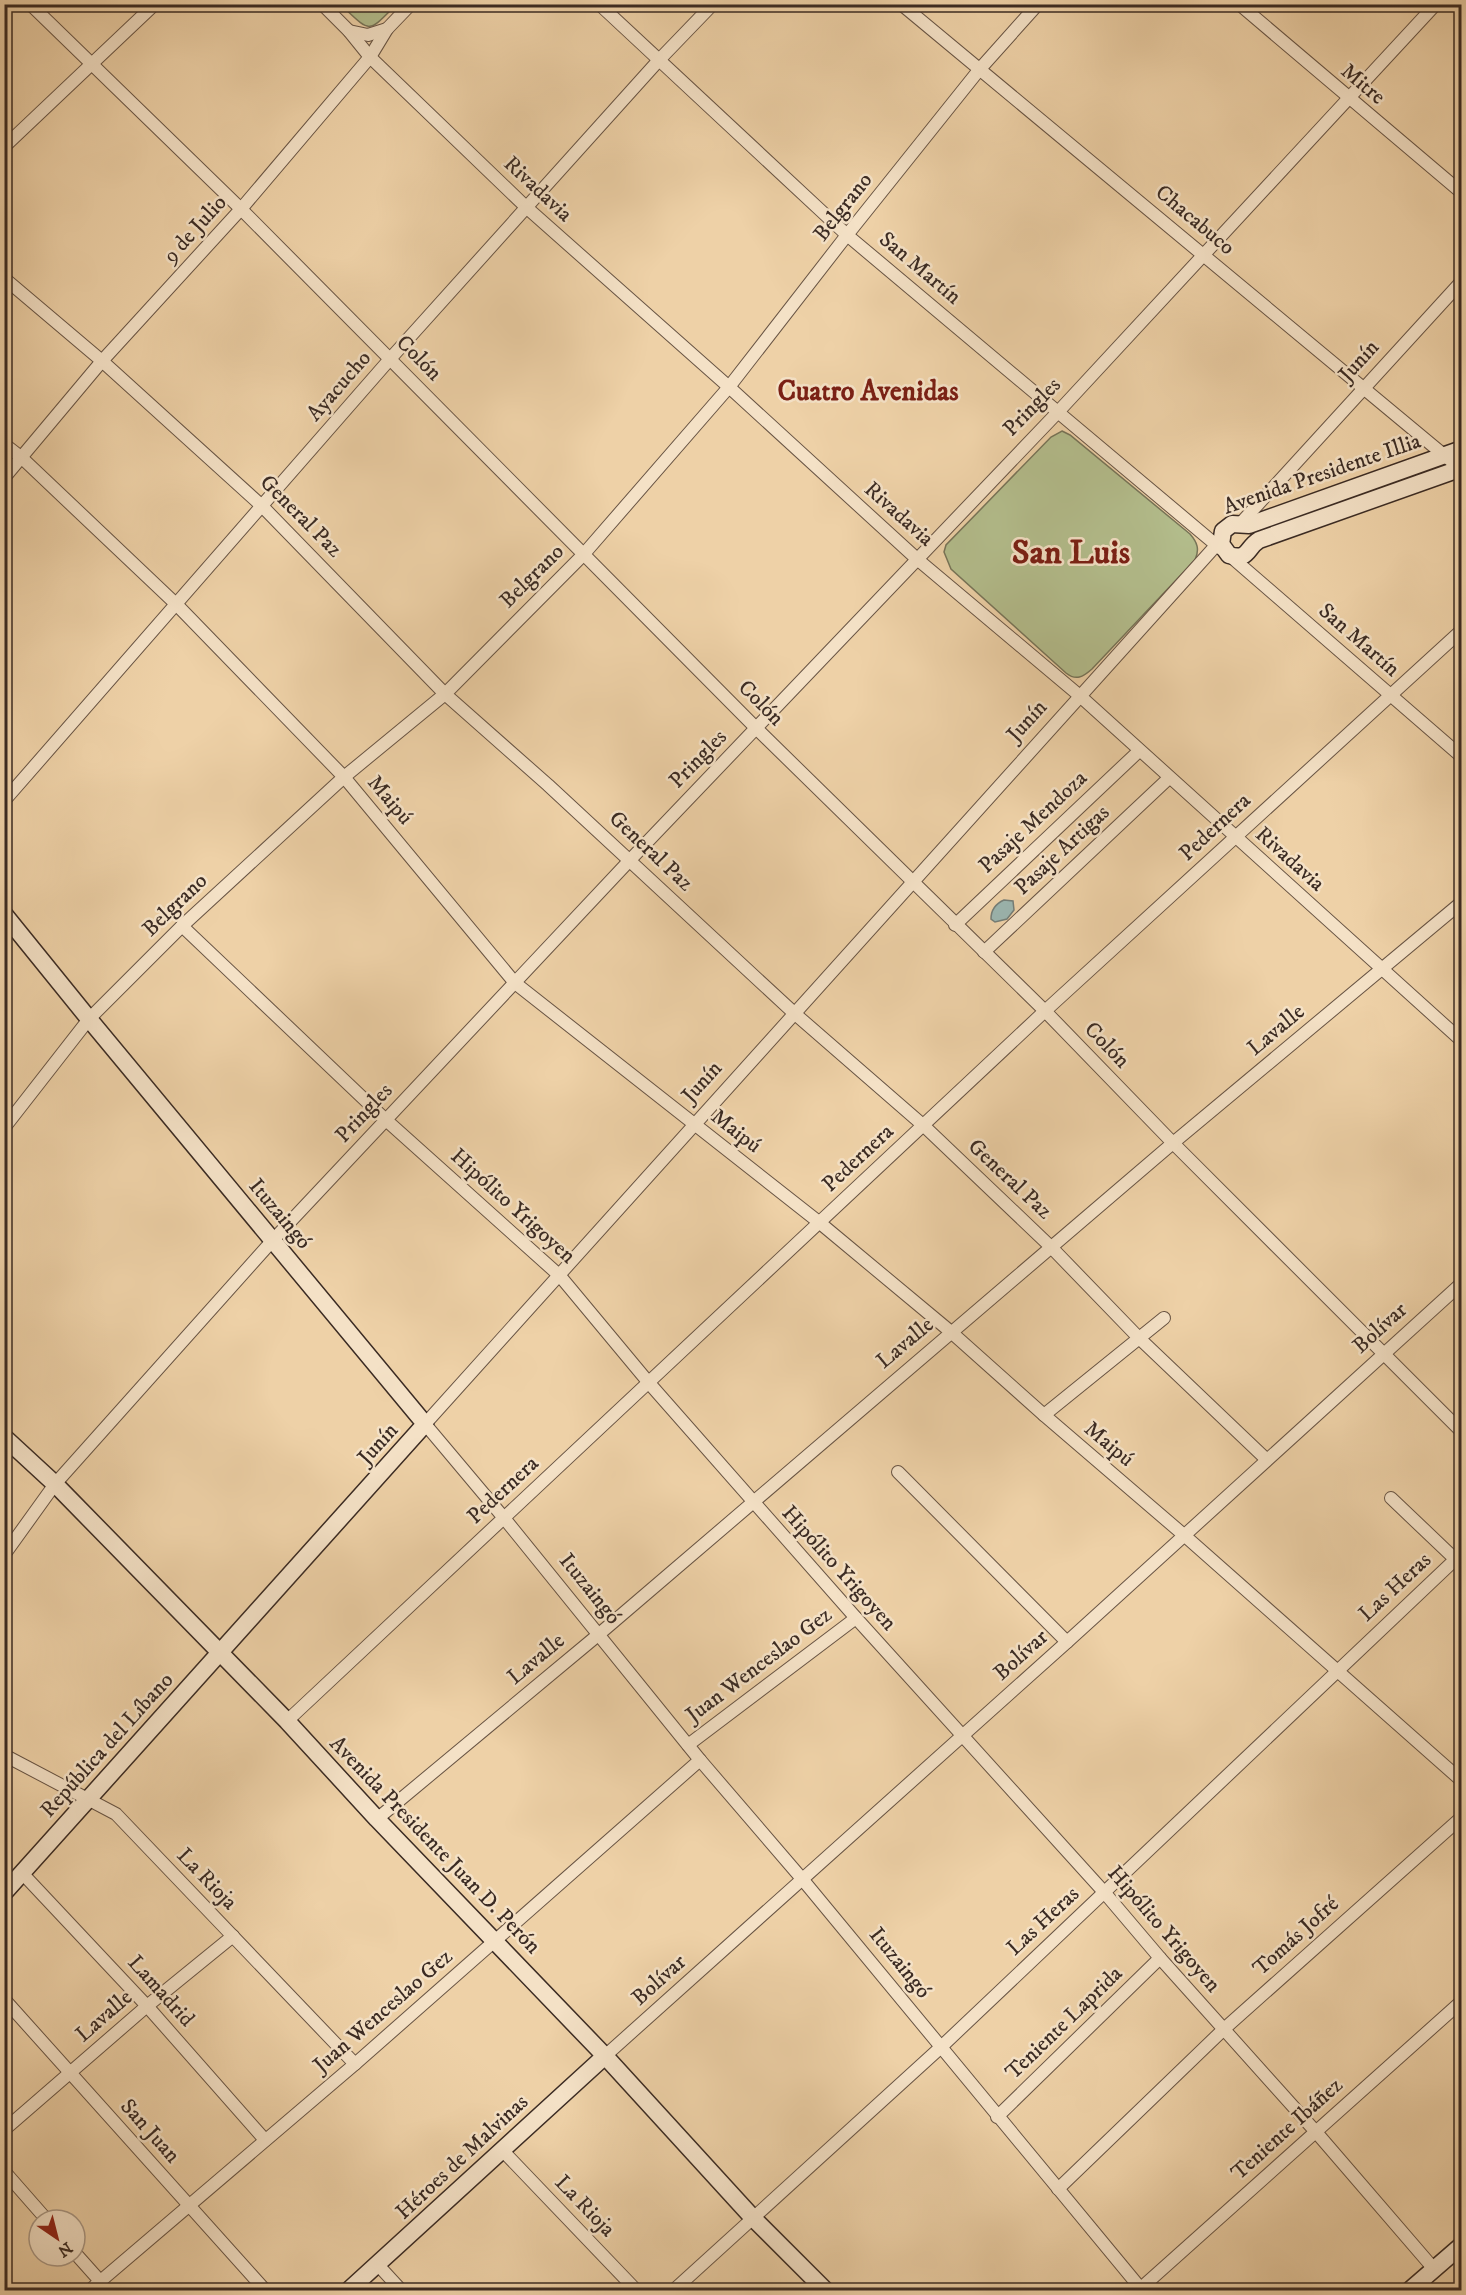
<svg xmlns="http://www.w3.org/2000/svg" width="1466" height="2295" font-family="'IM FELL DW Pica',serif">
  <rect width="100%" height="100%" fill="#eed1a7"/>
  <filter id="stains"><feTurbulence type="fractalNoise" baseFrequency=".00333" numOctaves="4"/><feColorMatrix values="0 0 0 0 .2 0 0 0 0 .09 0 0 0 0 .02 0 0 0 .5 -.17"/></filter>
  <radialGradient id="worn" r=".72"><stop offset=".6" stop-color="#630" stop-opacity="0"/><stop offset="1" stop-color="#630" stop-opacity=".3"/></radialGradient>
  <!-- green -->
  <g fill="#b3bd8c" stroke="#777458" stroke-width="1.5">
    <path d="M341,5H396C367,34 371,33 341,5Z"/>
    <path d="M1062,431L1070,435L1190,534C1197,542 1200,549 1195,560L1092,669C1083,677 1076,681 1066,673L951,569L944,552L946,545L1051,437Z"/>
  </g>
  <!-- water -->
  <path fill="#9bb5af" stroke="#757e77" stroke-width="1.5" d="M1004,900L1013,901L1014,910L1007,919L995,922L991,919C991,910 995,904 1004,900Z"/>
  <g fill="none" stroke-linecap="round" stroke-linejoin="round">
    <!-- street casing -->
    <g stroke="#685444" stroke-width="14">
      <g id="street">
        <polyline points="30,4 241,209 757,729 1045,1011 1173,1143 1462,1432"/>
        <polyline points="322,4 349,31 370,57 526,207 729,387 917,559 1080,696 1462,1041"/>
        <polyline points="599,4 847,235 1221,549"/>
        <polyline points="901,4 1462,470"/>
        <polyline points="1239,4 1462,193"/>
        <polyline points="349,31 368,35 387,29"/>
        <polyline points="4,147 155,4"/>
        <polyline points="4,278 102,361 262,506 445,694 548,785 794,1013 924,1126 1051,1247 1139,1338 1266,1459"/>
        <polyline points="4,444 22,458 177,605 344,777 515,983 820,1223 951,1332 1044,1415 1185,1536 1462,1781"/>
        <polyline points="4,478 102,361 241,209 370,57 387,29 411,4"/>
        <polyline points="1240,524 1462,281"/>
        <polyline points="1229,555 1462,757"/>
        <polyline points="4,801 390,359 659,60 713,4"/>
        <polyline points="955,925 1139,751"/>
        <polyline points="182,926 386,1120 560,1276 649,1383 856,1618 1104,1892 1160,1958 1316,2132 1434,2269"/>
        <polyline points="984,952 1169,778"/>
        <polyline points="4,1128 89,1019 182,926 344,777 445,694 583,555 729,387 847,235 979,70 1038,4"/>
        <polyline points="1044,1415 1164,1318"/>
        <polyline points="898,1472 1067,1642"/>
        <polyline points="1391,1498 1455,1559"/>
        <polyline points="4,1555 55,1484 273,1240 630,860 1058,412 1436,4"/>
        <polyline points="287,1721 1045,1011 1462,630"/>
        <polyline points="688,1745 856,1618"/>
        <polyline points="4,1755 116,1814 355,2064"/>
        <polyline points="377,1819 598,1635 1173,1143 1462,902"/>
        <polyline points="22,1873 147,2006 265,2140"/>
        <polyline points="4,1999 265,2290"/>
        <polyline points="605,2056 1067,1642 1462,1283"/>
        <polyline points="997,2117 1160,1958"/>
        <polyline points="4,2130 147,2006 233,1936"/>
        <polyline points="503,2151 636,2290"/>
        <polyline points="4,2171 47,2220"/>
        <polyline points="1058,2189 1224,2029 1462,1817"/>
        <polyline points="75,2253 100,2281"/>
        <polyline points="378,2265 401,2290"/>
        <polyline points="1140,2289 1462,2001"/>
        <polyline points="90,2290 355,2064 700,1760"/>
        <polyline points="674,2290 940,2048 1462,1553"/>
        <polyline points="1142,2290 803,1880 700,1760 504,1518 425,1424 1220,541"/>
      </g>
    </g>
    <!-- secondary casing -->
    <g stroke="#3b2b23" stroke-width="19">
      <g id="secondary">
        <path d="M1462,449L1249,525L1232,524L1223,531L1221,544L1229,555C1249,561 1246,548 1259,540L1462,468"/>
        <polyline points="4,914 89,1019 425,1424 4,1893"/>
        <polyline points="4,1437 55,1484 287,1721 377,1819 605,2056 753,2218 825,2290"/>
        <polyline points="349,2290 605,2056"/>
        <polyline points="1410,2290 1462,2245"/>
      </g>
    </g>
    <!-- street -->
    <use href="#street" stroke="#f4e1c6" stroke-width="12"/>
    <!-- secondary -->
    <use href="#secondary" stroke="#f4e1c6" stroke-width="16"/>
  </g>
  <g text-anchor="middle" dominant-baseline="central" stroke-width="5" stroke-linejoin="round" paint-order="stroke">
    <!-- street labels -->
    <g font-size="22" fill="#3b2b23" stroke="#f4e1c6">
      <text transform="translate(1363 84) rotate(40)">Mitre</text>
      <text transform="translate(538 189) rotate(43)">Rivadavia</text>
      <text transform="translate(843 207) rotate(-52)">Belgrano</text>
      <text transform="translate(1195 220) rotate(40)">Chacabuco</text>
      <text transform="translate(195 229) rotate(-48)">9 de Julio</text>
      <text transform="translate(920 268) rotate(40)">San Martín</text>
      <text transform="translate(419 358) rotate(45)">Colón</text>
      <text transform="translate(1359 361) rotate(-48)">Junín</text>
      <text transform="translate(339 386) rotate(-49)">Ayacucho</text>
      <text transform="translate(1032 407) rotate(-46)">Pringles</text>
      <text transform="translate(1322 474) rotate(-19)">Avenida Presidente Illia</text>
      <text transform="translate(899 514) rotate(42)">Rivadavia</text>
      <text transform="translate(301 516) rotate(45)">General Paz</text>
      <text transform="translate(532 576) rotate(-45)">Belgrano</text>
      <text transform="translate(1359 640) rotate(41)">San Martín</text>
      <text transform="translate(761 703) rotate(45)">Colón</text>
      <text transform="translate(1027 721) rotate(-48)">Junín</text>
      <text transform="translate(698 759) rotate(-46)">Pringles</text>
      <text transform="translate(390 800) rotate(50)">Maipú</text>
      <text transform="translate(1033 822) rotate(-43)">Pasaje Mendoza</text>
      <text transform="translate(1215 827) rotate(-43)">Pedernera</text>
      <text transform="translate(1062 850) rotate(-43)">Pasaje Artigas</text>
      <text transform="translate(651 851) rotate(43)">General Paz</text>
      <text transform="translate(1290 859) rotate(42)">Rivadavia</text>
      <text transform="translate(175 905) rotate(-44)">Belgrano</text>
      <text transform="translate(1276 1030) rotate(-40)">Lavalle</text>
      <text transform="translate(1107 1045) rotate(46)">Colón</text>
      <text transform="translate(702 1082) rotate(-48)">Junín</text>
      <text transform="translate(364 1113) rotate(-47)">Pringles</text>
      <text transform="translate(736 1131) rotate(38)">Maipú</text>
      <text transform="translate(858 1158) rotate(-43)">Pedernera</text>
      <text transform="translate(1010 1179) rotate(43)">General Paz</text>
      <text transform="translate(513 1206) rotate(42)">Hipólito Yrigoyen</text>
      <text transform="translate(280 1214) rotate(50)">Ituzaingó</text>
      <text transform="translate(1380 1328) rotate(-42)">Bolívar</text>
      <text transform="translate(905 1343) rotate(-40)">Lavalle</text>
      <text transform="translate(378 1444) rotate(-48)">Junín</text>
      <text transform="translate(1109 1444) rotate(40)">Maipú</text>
      <text transform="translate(503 1490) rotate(-43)">Pedernera</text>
      <text transform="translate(839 1568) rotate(48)">Hipólito Yrigoyen</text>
      <text transform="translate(1395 1587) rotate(-43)">Las Heras</text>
      <text transform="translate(590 1589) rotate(51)">Ituzaingó</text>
      <text transform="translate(1021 1655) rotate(-42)">Bolívar</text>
      <text transform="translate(536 1659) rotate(-40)">Lavalle</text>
      <text transform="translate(759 1665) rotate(-37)">Juan Wenceslao Gez</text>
      <text transform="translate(107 1745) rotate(-48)">República del Líbano</text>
      <text transform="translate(435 1845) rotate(46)">Avenida Presidente Juan D. Perón</text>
      <text transform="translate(207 1879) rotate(46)">La Rioja</text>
      <text transform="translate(1043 1921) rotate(-43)">Las Heras</text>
      <text transform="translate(1164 1929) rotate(49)">Hipólito Yrigoyen</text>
      <text transform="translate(1296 1936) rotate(-42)">Tomás Jofré</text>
      <text transform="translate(900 1963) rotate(51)">Ituzaingó</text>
      <text transform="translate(659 1980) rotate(-42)">Bolívar</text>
      <text transform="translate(161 1991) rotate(48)">Lamadrid</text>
      <text transform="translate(383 2011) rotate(-41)">Juan Wenceslao Gez</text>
      <text transform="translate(104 2016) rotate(-41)">Lavalle</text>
      <text transform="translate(1064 2023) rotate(-44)">Teniente Laprida</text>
      <text transform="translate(1287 2129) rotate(-42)">Teniente Ibáñez</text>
      <text transform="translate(150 2131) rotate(48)">San Juan</text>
      <text transform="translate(462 2157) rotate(-43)">Héroes de Malvinas</text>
      <text transform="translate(585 2206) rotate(46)">La Rioja</text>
    </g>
    <!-- district labels -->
    <g font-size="28" font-weight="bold" fill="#7a1f14" stroke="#f4e1c6">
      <text x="868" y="391">Cuatro Avenidas</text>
    </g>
    <!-- town labels -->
    <g font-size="34" font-weight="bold" fill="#7a1f14" stroke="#f4e1c6">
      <text x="1071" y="553">San Luis</text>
    </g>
  </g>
  <!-- margin -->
  <rect width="1466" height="2295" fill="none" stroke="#eed1a7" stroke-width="24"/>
  <rect x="6" y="6" width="1454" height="2283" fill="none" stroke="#3b2b23" stroke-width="3"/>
  <rect x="12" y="12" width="1442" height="2271" fill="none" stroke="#3b2b23" stroke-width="1.5"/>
  <!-- north arrow -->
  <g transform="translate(57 2238) rotate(145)"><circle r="28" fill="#f4e1c6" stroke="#aa9885" stroke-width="1.5"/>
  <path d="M0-4.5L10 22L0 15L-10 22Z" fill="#8f2418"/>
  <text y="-9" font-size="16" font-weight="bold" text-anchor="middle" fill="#3b2b23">N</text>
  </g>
  <rect width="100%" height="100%" filter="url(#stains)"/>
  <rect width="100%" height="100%" fill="url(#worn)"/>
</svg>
